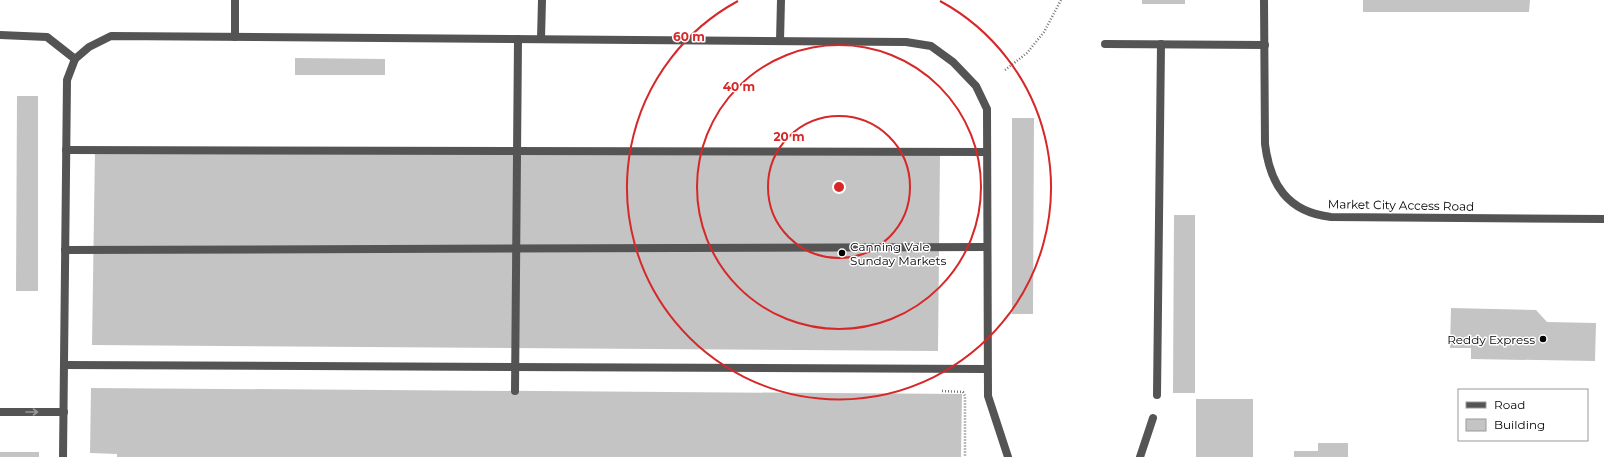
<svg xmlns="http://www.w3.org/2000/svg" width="1604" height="457" font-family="Montserrat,sans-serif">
  <rect width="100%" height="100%" fill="#fff"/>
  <!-- building -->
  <g fill="#c4c4c4">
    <rect x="1142" y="0" width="43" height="4"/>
    <polygon points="1363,0 1530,0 1529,12 1363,12"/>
    <polygon points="295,58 385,59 385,75 295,75"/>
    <polygon points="17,96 38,96 38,291 16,291"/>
    <polygon points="1012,118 1034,118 1033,314 1012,314"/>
    <polygon points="95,150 940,155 938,351 92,345"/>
    <polygon points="1174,215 1195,215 1195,393 1173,393"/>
    <polygon points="1451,308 1536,310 1547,322 1596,323 1595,361 1471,359 1471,348 1450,348"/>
    <polygon points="91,388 962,394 961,457 117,457 117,454 90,453"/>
    <rect x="1196" y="399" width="57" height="58"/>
    <polygon points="1318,443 1348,443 1348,457 1294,457 1294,451 1318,451"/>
    <rect x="0" y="452" width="39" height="5"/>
  </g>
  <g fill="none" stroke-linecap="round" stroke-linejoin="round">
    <!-- path -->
    <g stroke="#767676" stroke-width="2.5" stroke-dasharray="1 2" stroke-linecap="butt">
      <polyline points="1005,70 1027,53 1044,32 1061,0"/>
      <polyline points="942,391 963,392 965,396 965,457"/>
    </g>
    <!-- lane -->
    <g stroke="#545454" stroke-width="8">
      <polyline points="235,0 235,37"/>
      <polyline points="0,35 47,37 75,59 89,47 111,36 906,42 931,46 953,62 976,86 987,109 988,396 1008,457"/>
      <polyline points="541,39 542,0"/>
      <polyline points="780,41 781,0"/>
      <polyline points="1105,44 1265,45"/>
      <polyline points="66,150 987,152"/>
      <polyline points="65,250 987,247"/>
      <polyline points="64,365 987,369"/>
      <polyline points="515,391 518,39"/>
      <polyline points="1157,395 1161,44"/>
      <polyline points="0,412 64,412"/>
      <polyline points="63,457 67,80 75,59"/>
      <polyline points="1140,457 1153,418"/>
    </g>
    <!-- street -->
    <path stroke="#545454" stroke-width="8" d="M1264,0L1265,144C1270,184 1287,212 1331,217L1604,219"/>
  </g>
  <!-- one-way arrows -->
  <defs><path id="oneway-shaft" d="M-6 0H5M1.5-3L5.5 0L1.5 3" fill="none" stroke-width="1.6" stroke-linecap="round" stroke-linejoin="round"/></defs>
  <use stroke="#989898" href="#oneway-shaft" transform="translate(32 412)"/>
  <!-- distance rings -->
  <g fill="none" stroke="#d62828" stroke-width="2">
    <circle cx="839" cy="187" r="71"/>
    <circle cx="839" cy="187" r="142"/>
    <path d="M940 1A212 212 0 1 1 738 1"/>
  </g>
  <!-- markers -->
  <g fill="#000" stroke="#fff" stroke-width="1.5">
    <circle cx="842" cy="253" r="4"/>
    <circle cx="1543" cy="339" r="4"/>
  </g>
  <g text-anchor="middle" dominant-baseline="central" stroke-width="3" stroke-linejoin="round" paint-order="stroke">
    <!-- street labels -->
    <g font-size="12" fill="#000" stroke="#fff">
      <text transform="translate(1401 205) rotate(1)">Market City Access Road</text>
    </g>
    <!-- poi labels -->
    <g font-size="12" fill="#000" stroke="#fff" text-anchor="start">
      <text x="850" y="246">Canning Vale<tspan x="850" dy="14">Sunday Markets</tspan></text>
      <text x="1535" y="339" text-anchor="end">Reddy Express</text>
    </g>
  </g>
  <circle cx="839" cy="187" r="6" fill="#d62828" stroke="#fff" stroke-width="2"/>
  <g font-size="12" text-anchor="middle" font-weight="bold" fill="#d62828" stroke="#fff" stroke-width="3" stroke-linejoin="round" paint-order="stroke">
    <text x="689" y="41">60 m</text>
    <text x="739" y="91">40 m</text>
    <text x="789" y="141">20 m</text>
  </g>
  <!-- legend -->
  <rect x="1458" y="389" width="130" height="52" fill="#ffffff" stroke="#999999"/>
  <rect x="1466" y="402" width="20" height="6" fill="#545454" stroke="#999999"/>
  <text x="1494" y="409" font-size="12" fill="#000000">Road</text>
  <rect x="1466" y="419" width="20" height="12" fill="#c4c4c4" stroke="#999999"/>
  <text x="1494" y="429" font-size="12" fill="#000000">Building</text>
</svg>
